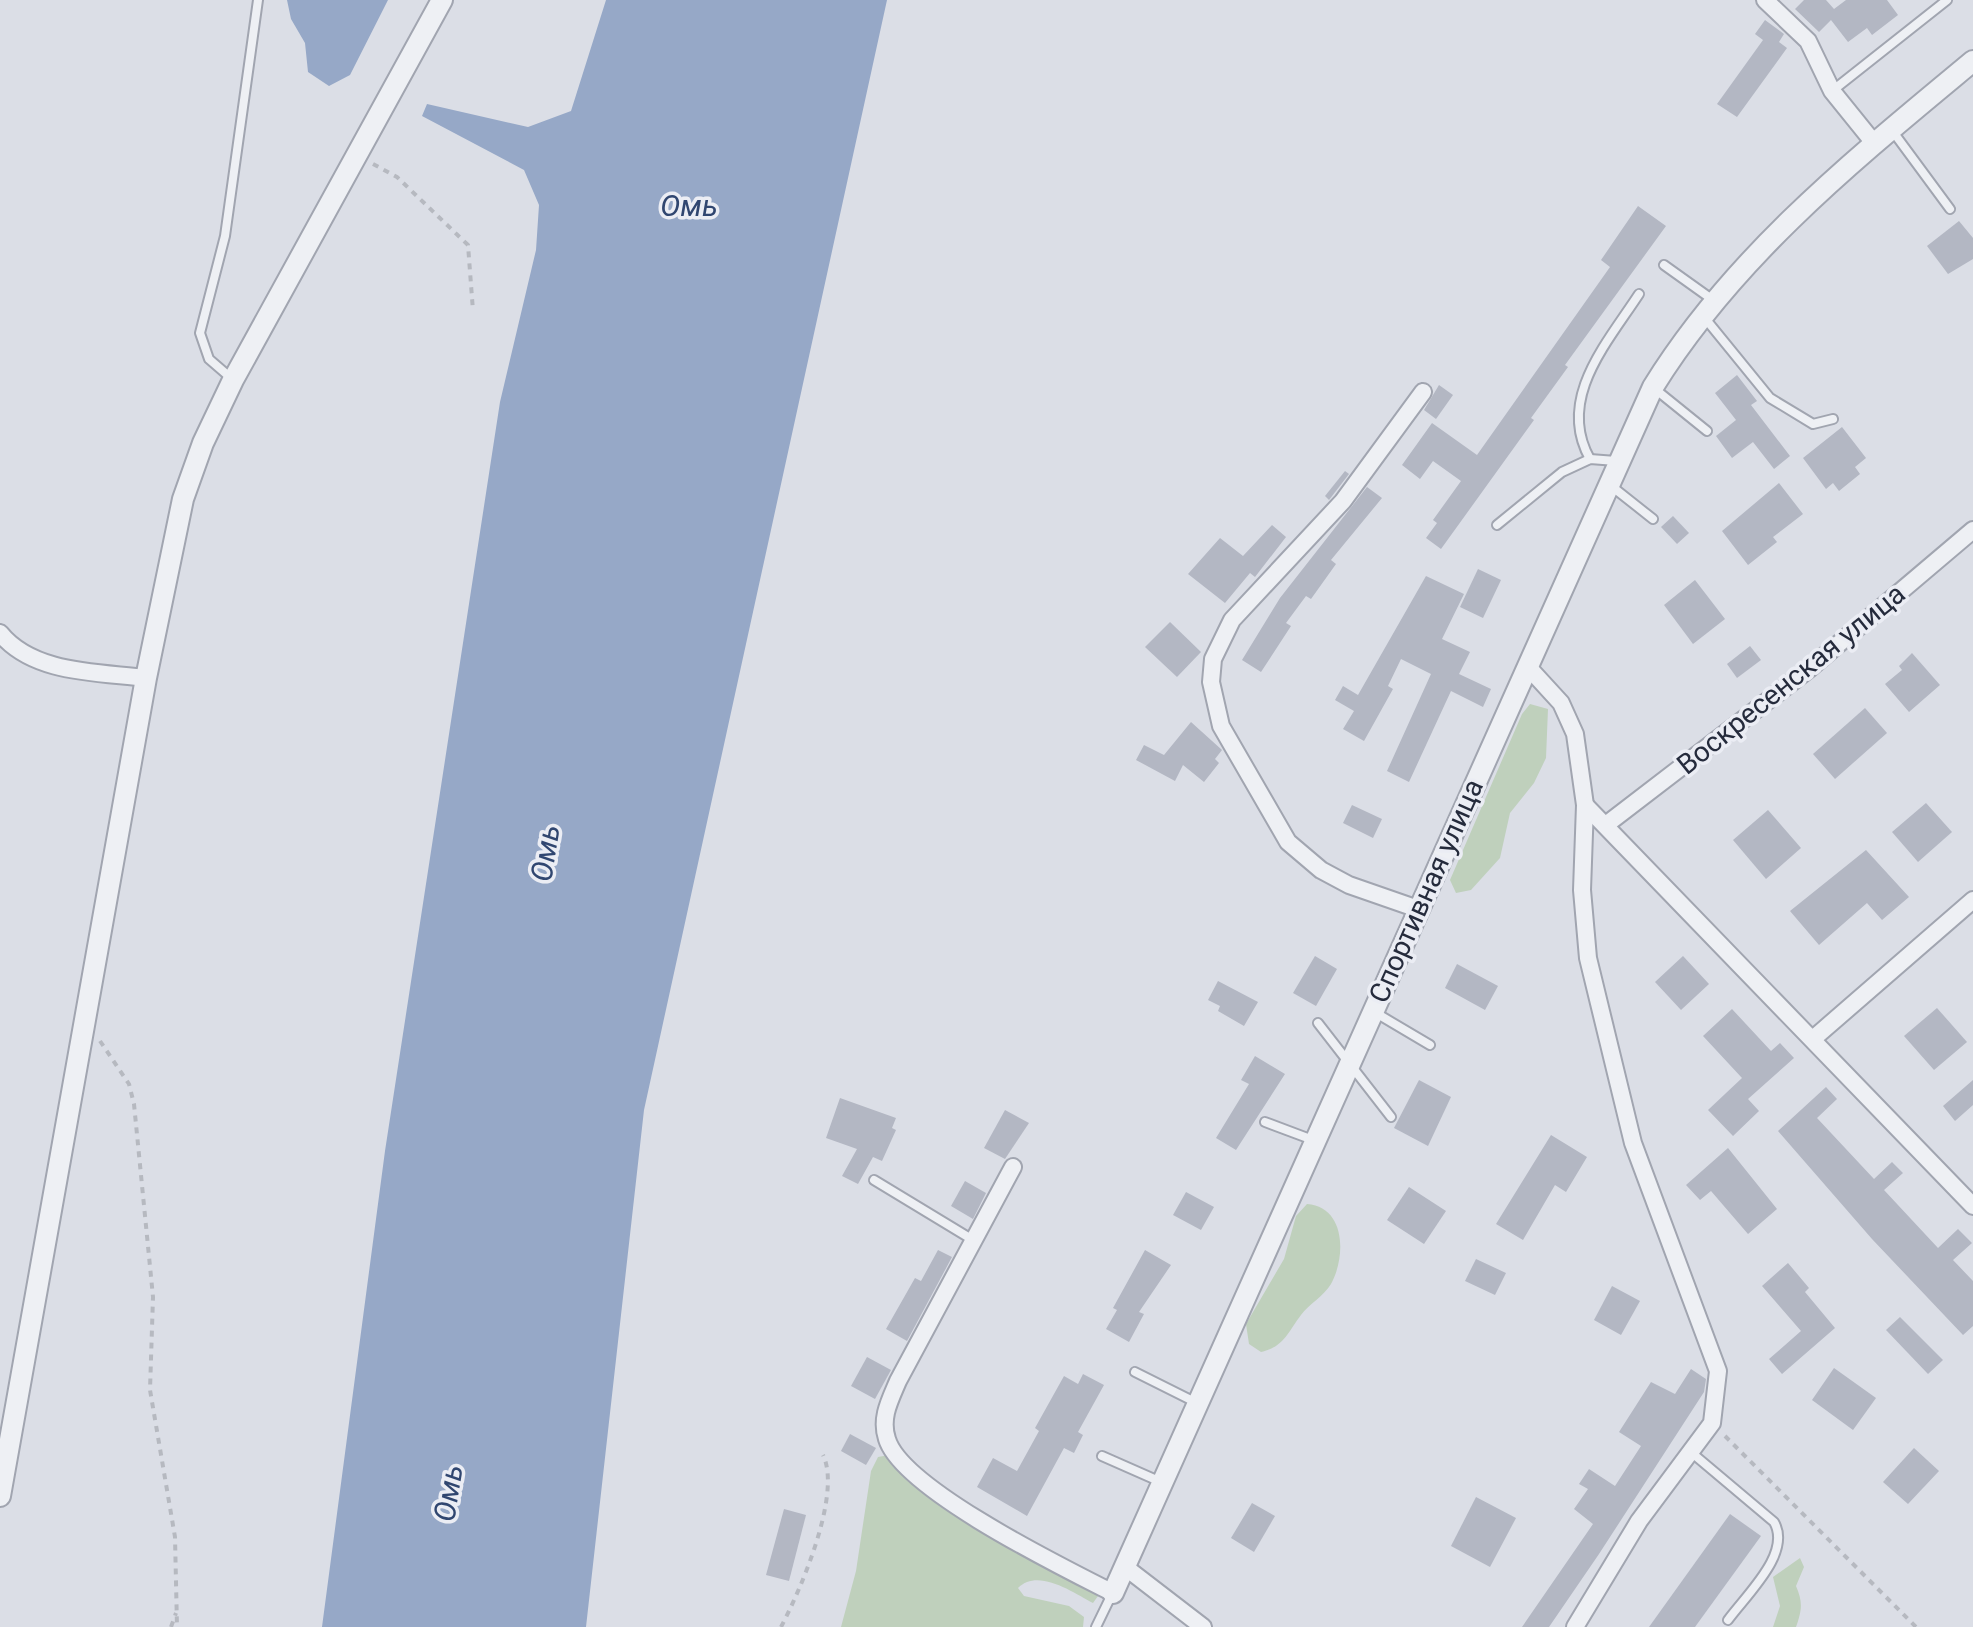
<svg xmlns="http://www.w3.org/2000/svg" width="1973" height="1627" font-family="Roboto,sans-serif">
  <rect width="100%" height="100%" fill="#dbdee6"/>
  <!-- green -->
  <g fill="#bfd0bc">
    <polygon points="1530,704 1548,709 1546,758 1534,783 1510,813 1500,858 1471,890 1456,893 1450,880 1522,714"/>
    <path d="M1307,1204C1346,1207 1346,1257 1331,1284C1324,1296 1309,1304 1301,1315C1288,1332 1284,1347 1261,1352L1249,1344L1246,1324L1284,1259L1296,1216Z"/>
    <path d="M889,1455L1044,1567L1089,1587L1098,1596L1093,1603C1072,1592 1038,1568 1018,1588L1024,1596L1069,1606L1084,1617L1083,1627H841L856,1571L871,1471L878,1457Z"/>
    <path d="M1800,1558L1804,1567L1796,1586C1803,1602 1802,1610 1796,1627H1773L1780,1606L1773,1577Z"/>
  </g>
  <!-- water -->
  <g fill="#96a8c7">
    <polygon points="287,0 388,0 350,75 329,86 308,72 305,43 291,19"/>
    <polygon points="606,0 887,0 644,1110 586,1627 322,1627 385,1151 500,402 536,250 539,205 524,170 422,116 427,104 528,127 571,111"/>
  </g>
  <!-- building -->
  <g fill="#b3b7c3">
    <polygon points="1804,0 1826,0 1834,9 1846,0 1887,0 1898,15 1872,35 1867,28 1848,42 1831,20 1819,32 1795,9"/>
    <polygon points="1765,20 1784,34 1779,42 1787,48 1737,117 1717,104 1763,40 1755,34"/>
    <polygon points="1638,206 1666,226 1565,365 1568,367 1531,418 1534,420 1441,549 1426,538 1437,523 1433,520 1461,481 1433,461 1420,479 1402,465 1432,423 1477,455 1610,267 1601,260"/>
    <polygon points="1959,221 1973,238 1973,259 1948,274 1927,246"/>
    <polygon points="1737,375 1757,401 1751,405 1790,456 1774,469 1753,442 1732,458 1716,436 1736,420 1715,393"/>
    <polygon points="1439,385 1453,395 1436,419 1424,410"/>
    <polygon points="1842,427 1866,458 1855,467 1860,474 1839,491 1833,483 1826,489 1803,458"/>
    <polygon points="1345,471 1349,474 1329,500 1325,496"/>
    <polygon points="1779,483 1803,514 1773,537 1777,542 1748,565 1722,531"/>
    <polygon points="1367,487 1382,498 1331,560 1336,564 1311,599 1306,596 1286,623 1291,626 1261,672 1242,660 1280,598"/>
    <polygon points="1673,516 1689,533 1677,544 1661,527"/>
    <polygon points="1272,525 1286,537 1255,577 1250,573 1225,603 1188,574 1220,538 1243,556"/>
    <polygon points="1478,569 1501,580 1483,618 1460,607"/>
    <polygon points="1426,576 1464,594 1442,639 1470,652 1459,674 1491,689 1483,707 1451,691 1409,782 1387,771 1431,674 1401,659 1388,686 1393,689 1364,741 1343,729 1354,711 1335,700 1343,686 1358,695"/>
    <polygon points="1695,580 1725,619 1693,644 1664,605"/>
    <polygon points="1170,622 1201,652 1177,677 1145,647"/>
    <polygon points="1750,646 1761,660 1737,678 1727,664"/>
    <polygon points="1912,653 1940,685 1909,712 1885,684 1902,670 1899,666"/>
    <polygon points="1865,708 1887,733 1835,779 1813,754"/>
    <polygon points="1191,722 1222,750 1215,759 1219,763 1204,782 1183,765 1175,781 1136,760 1144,745 1164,755"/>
    <polygon points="1926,803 1952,832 1918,862 1892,832"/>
    <polygon points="1352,805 1382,819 1373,838 1343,823"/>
    <polygon points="1768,810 1801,848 1766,879 1733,840"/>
    <polygon points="1866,850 1909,897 1882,920 1867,903 1819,945 1790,911"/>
    <polygon points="1315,956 1337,969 1316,1006 1293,993"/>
    <polygon points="1683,956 1709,984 1681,1010 1655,982"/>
    <polygon points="1457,964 1498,986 1485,1010 1445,988"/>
    <polygon points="1218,981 1258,1002 1244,1026 1218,1011 1220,1006 1208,1000"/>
    <polygon points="1937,1008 1967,1042 1934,1070 1904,1036"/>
    <polygon points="1732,1009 1771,1051 1780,1043 1794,1058 1748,1099 1759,1111 1733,1136 1708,1110 1742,1078 1703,1036"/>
    <polygon points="1255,1056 1285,1074 1236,1150 1216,1138 1249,1084 1241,1080"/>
    <polygon points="1419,1080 1451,1097 1428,1146 1394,1128"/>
    <polygon points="1973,1080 1973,1105 1955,1121 1943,1106"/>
    <polygon points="1826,1087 1837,1099 1817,1118 1874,1179 1892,1162 1903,1173 1884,1190 1938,1248 1958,1229 1972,1243 1953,1260 1973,1281 1973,1326 1963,1335 1872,1239 1778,1131"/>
    <polygon points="840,1098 896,1118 892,1128 896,1130 882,1161 873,1157 858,1184 842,1176 857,1149 826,1138"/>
    <polygon points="1005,1110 1029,1123 1005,1159 984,1148"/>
    <polygon points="1551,1135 1587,1157 1566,1192 1555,1185 1523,1240 1496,1224"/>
    <polygon points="1728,1148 1777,1209 1748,1234 1711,1191 1700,1200 1686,1185"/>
    <polygon points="965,1181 986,1193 973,1219 951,1206"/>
    <polygon points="1409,1187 1446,1211 1424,1244 1387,1220"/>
    <polygon points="1186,1192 1214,1207 1201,1230 1173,1215"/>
    <polygon points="938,1250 952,1257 907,1341 886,1329 915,1278 921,1281"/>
    <polygon points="1145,1250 1171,1265 1139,1312 1144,1314 1129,1342 1106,1329 1117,1310 1113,1308"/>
    <polygon points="1476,1259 1506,1273 1495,1295 1465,1281"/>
    <polygon points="1788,1263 1809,1288 1805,1292 1835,1328 1782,1374 1769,1359 1801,1331 1762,1286"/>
    <polygon points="1612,1286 1640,1301 1621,1335 1594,1320"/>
    <polygon points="1900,1317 1943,1360 1928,1374 1886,1330"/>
    <polygon points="867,1357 891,1370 875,1399 851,1386"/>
    <polygon points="1834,1368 1876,1398 1853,1430 1812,1400"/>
    <polygon points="1691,1369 1706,1379 1704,1392 1599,1554 1549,1627 1522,1627 1593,1524 1574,1509 1588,1489 1579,1484 1589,1469 1615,1486 1641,1446 1619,1432 1651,1382 1675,1394"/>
    <polygon points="1083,1374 1104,1385 1078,1432 1083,1435 1074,1453 1064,1448 1027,1516 977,1487 993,1458 1017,1471 1039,1431 1035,1428 1064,1376 1078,1384"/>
    <polygon points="850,1434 876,1448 866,1465 841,1451"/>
    <polygon points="1914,1448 1939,1471 1908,1504 1883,1482"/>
    <polygon points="1476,1497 1516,1518 1490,1567 1451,1546"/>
    <polygon points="1252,1503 1275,1516 1254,1552 1231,1538"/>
    <polygon points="784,1509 806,1515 789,1581 766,1575"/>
    <polygon points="1730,1514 1761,1536 1695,1627 1649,1627"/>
  </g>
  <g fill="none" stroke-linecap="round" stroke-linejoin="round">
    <!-- service casing -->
    <g stroke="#a1a5b0" stroke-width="12">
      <g id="service">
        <polyline points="1832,91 1947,0"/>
        <polyline points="1891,129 1950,209"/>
        <polyline points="1664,265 1713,300"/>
        <polyline points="1704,317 1770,398 1813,424 1833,419"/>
        <polyline points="231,378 209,359 200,333 225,236 258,0"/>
        <polyline points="1655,389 1707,431"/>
        <path d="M1590,459C1556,399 1607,343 1639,294"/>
        <polyline points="1610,485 1653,519"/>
        <polyline points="1497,525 1562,472 1590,459 1616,461"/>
        <polyline points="1376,1013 1430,1045"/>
        <polyline points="1318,1023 1391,1117"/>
        <polyline points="1265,1122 1313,1140"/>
        <polyline points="874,1180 973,1240"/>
        <polyline points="1135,1372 1197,1403"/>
        <path d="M1692,1453L1774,1522C1792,1553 1747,1594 1728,1620"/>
        <polyline points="1102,1456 1161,1482"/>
        <polyline points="1096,1627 1112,1594"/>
      </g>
    </g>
    <!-- minor casing -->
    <g stroke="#a1a5b0" stroke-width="20">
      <g id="minor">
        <polyline points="1765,0 1808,41 1832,91 1874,143"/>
        <path d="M0,633C33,674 98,672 146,678"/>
        <polyline points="1528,667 1561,703 1575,734 1585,805 1582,890 1588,958 1633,1143 1718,1371 1712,1423 1639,1521 1575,1627"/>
        <polyline points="1585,805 1973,1206"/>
        <polyline points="1607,824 1809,669 1973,530"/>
        <polyline points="1418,909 1349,885 1321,870 1288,842 1221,726 1211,682 1213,659 1232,620 1343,501 1423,392"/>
        <polyline points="1814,1038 1973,900"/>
        <path d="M1013,1167L898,1381C890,1400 880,1418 887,1439C902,1489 1064,1568 1113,1593"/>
        <polyline points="1125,1567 1203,1627"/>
      </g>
    </g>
    <!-- tertiary casing -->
    <g stroke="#a1a5b0" stroke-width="24">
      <g id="tertiary">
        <polyline points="0,1496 146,678 183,499 203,443 233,380 442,0"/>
        <path d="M1113,1593L1653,387C1734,256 1855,159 1973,61"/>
      </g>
    </g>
    <!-- path -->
    <g stroke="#b6b9c0" stroke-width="4" stroke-dasharray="6 6" stroke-linecap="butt">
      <polyline points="373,164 397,177 468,245 473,311"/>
      <polyline points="100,1041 129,1084 134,1104 153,1297 150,1390 175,1537 177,1627"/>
      <polyline points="1725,1436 1916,1627"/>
      <polyline points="171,1627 176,1613"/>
      <path d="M781,1627C801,1589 842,1494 823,1455"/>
    </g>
    <!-- service -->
    <use href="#service" stroke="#eef0f4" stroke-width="8"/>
    <!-- minor -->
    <use href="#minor" stroke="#eef0f4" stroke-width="16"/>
    <!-- tertiary -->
    <use href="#tertiary" stroke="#eef0f4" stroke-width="20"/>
  </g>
  <g text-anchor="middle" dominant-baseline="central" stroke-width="7" stroke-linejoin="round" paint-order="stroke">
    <!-- street labels -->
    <g font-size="28" fill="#252b3c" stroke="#ebedf4">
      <text transform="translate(1791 679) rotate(-39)">Воскресенская улица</text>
      <text transform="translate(1426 891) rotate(-66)">Спортивная улица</text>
    </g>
    <!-- water labels -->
    <g font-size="30" font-style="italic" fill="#304670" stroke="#ebedf4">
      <text x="689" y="205">Омь</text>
      <text transform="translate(545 853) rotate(-81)">Омь</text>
      <text transform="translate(448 1493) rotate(-81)">Омь</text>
    </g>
  </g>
</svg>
